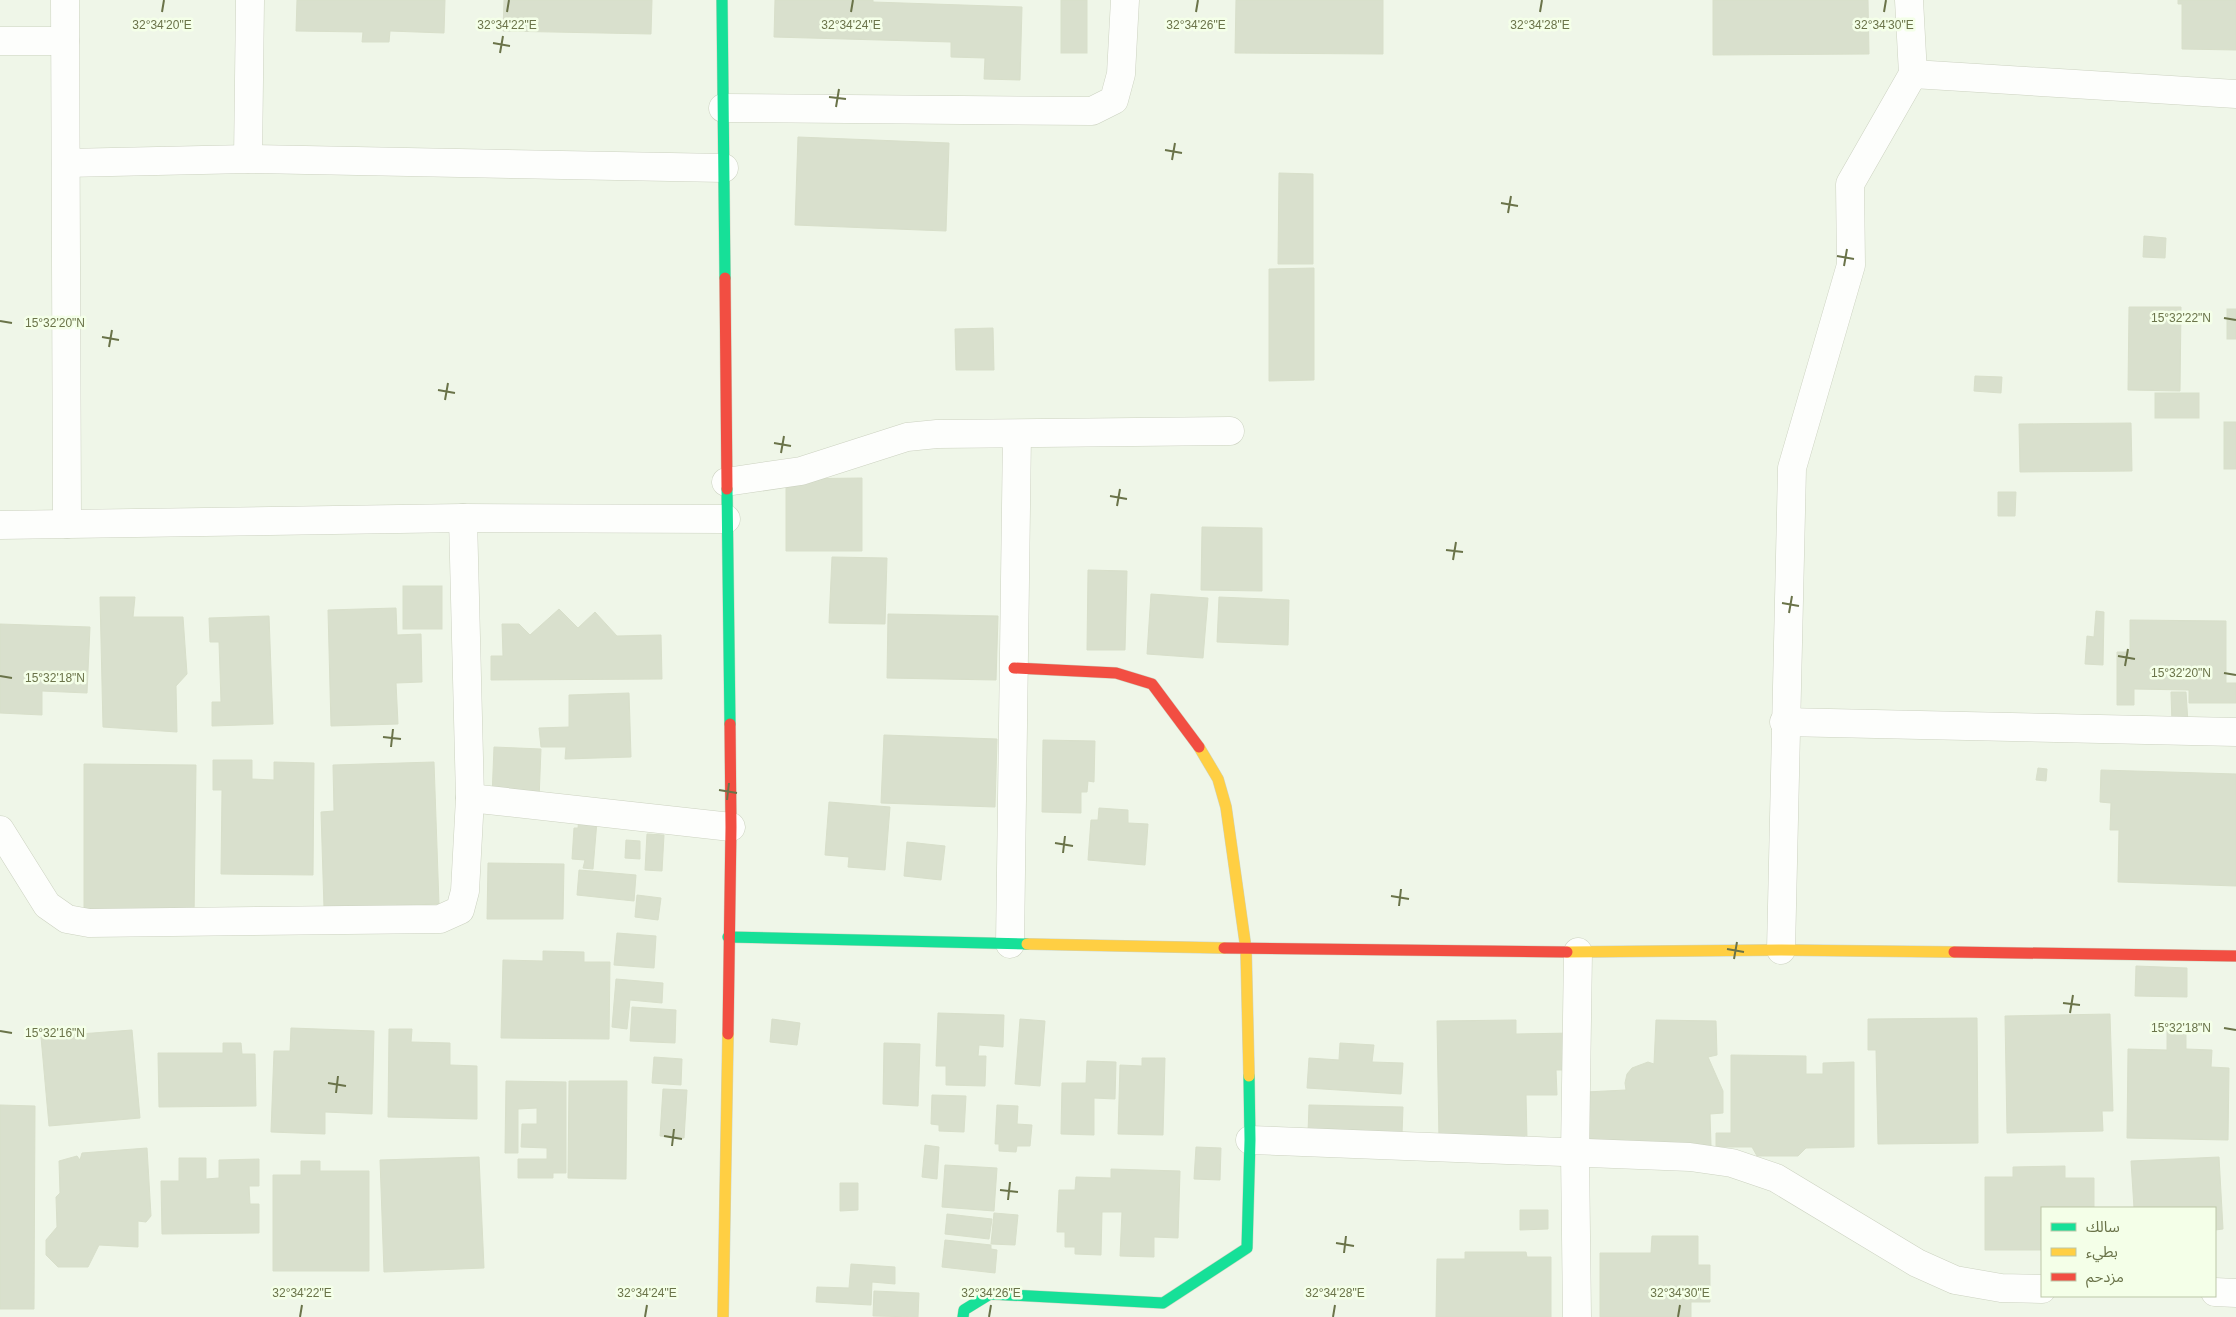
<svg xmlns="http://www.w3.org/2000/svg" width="2236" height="1317" font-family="Arial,'Noto Sans Arabic',sans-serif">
  <rect width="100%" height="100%" fill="#eff6e8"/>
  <!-- building -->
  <g fill="#d9e0cd" stroke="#d8dfca">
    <polygon points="297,0 445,0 444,33 390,31 389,42 362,42 363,32 296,31"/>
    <polygon points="504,0 652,0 651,34 503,31"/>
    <polygon points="775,0 873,0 873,2 1022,7 1020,80 984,79 985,58 951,57 951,42 774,37"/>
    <rect x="1061" y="0" width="26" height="53"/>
    <polygon points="1236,0 1383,0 1383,54 1235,53"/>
    <polygon points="1713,0 1868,0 1869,54 1713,55"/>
    <polygon points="2178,0 2236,0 2236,50 2182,49 2182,4 2178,4"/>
    <polygon points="798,137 949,143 946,231 795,225"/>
    <polygon points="1279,173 1313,174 1313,264 1278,264"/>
    <polygon points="2144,236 2166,238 2165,258 2143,257"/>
    <polygon points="1314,268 1314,380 1269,381 1269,269"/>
    <polygon points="2129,307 2181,307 2180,391 2128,390"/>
    <rect x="2227" y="309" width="9" height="30"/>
    <polygon points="993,328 994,370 956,370 955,329"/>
    <polygon points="1975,376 2002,377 2001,393 1974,391"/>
    <rect x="2155" y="393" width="44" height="25"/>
    <rect x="2224" y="422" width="12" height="47"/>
    <polygon points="2131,423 2132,471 2020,472 2019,424"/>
    <polygon points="862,478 862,551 786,551 786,479"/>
    <polygon points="1998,492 2016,492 2015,516 1998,516"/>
    <polygon points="1202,527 1262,528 1262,591 1201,590"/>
    <polygon points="832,557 887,558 885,624 829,623"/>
    <polygon points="1088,570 1127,571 1125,650 1087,650"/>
    <rect x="403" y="586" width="39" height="43"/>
    <polygon points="1151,594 1208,598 1203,658 1147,654"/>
    <polygon points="100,597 135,597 133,617 183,617 187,674 176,686 177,732 103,727"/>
    <polygon points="1219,597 1289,600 1288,645 1217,642"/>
    <polygon points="396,608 397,635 421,634 422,682 396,683 398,724 331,726 328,610"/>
    <polygon points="559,609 578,628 595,612 617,636 661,635 662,679 491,680 491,656 503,656 502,624 519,624 530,635"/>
    <polygon points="2096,611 2104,612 2103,665 2085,664 2087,636 2094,637"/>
    <polygon points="888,614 998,616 996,680 887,678"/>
    <polygon points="269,616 273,724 212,726 212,702 221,702 219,642 210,642 209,618"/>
    <polygon points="2130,620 2226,621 2226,683 2236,683 2236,703 2189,703 2189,690 2134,689 2134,705 2117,705 2117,652 2130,652"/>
    <polygon points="0,624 90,627 87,693 42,691 42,715 0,713"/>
    <polygon points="2171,692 2186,692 2188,723 2172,724"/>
    <polygon points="629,693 631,757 565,759 566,747 541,747 539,728 569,727 569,695"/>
    <polygon points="884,735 997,739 995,807 881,803"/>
    <polygon points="1043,740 1095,741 1094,782 1088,781 1087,792 1081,792 1081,813 1042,812"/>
    <polygon points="494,747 541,749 539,800 492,797"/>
    <polygon points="213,760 252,760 252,779 274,780 274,762 314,763 313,875 221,874 222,790 213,790"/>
    <polygon points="434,762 439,904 324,908 321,812 334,811 333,765"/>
    <polygon points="84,764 196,765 194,917 84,916"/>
    <polygon points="2038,768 2047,769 2046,781 2036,780"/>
    <polygon points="2101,770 2236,774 2236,886 2118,882 2119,830 2110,830 2111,803 2100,802"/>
    <polygon points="829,802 890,807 885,870 848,867 849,857 825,855"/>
    <polygon points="1099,808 1128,810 1128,823 1148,824 1145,865 1088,860 1091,820 1098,820"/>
    <polygon points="579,819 597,821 593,869 583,868 585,860 572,859 574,828 578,828"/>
    <polygon points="647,834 664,835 662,871 645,870"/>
    <polygon points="626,840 640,841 640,859 625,858"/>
    <polygon points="907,842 945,846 941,880 904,876"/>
    <polygon points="488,863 564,864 563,919 487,919"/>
    <polygon points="579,870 636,875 634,901 577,895"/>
    <polygon points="637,895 661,898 658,920 635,917"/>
    <polygon points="617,933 656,936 654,968 614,965"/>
    <polygon points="543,951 584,952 584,962 610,962 609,1039 501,1038 503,960 543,961"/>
    <polygon points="2136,966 2187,968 2187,997 2135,996"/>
    <polygon points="616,979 663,983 662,1003 630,1000 627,1029 612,1027"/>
    <polygon points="632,1007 676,1010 675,1043 630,1041"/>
    <polygon points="938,1013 1004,1015 1003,1047 979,1045 978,1056 986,1056 985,1086 946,1085 946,1066 936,1066"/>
    <polygon points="2110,1014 2113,1111 2102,1111 2103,1131 2007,1133 2005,1016"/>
    <polygon points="1977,1018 1978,1143 1878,1144 1876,1050 1868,1050 1868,1019"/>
    <polygon points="772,1019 800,1023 797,1045 770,1042"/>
    <polygon points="1020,1019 1045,1021 1040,1086 1015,1084"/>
    <polygon points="1516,1020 1516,1034 1572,1033 1572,1070 1556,1070 1557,1095 1526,1095 1527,1140 1439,1141 1437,1021"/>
    <polygon points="1656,1020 1716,1021 1717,1055 1708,1057 1723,1091 1723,1113 1710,1114 1711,1146 1588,1147 1586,1092 1626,1090 1625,1083 1627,1074 1632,1068 1648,1062 1654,1064"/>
    <polygon points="291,1028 374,1031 372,1114 325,1112 325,1134 271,1132 274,1051 290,1051"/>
    <polygon points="389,1029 412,1029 411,1042 450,1043 450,1065 477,1066 477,1119 388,1117"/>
    <polygon points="132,1030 140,1118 49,1126 41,1037"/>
    <polygon points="2167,1030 2186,1030 2186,1049 2212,1050 2211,1067 2229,1068 2228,1140 2127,1138 2128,1049 2167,1050"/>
    <polygon points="223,1043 241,1043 242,1054 255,1054 256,1106 159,1107 158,1053 223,1053"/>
    <polygon points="884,1043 920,1044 918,1106 883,1104"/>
    <polygon points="1340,1043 1374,1045 1372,1062 1403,1063 1401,1094 1307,1088 1309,1058 1339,1060"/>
    <polygon points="1731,1055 1806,1056 1806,1074 1823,1074 1823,1063 1854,1062 1854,1147 1806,1148 1798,1156 1757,1156 1752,1147 1716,1147 1716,1133 1731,1133"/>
    <polygon points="654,1057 682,1059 681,1085 652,1083"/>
    <polygon points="1142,1058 1165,1058 1163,1135 1118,1134 1120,1065 1142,1066"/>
    <polygon points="1087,1061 1116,1062 1115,1099 1094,1098 1094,1135 1061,1134 1062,1083 1086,1083"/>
    <polygon points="506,1081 566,1082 566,1173 553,1173 553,1178 518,1178 518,1159 547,1159 547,1148 521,1147 522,1124 537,1124 537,1108 518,1109 518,1153 505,1153"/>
    <polygon points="569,1081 627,1081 626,1179 568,1178"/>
    <polygon points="663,1089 687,1090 684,1138 660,1136"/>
    <polygon points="932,1095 966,1096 964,1132 939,1131 939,1125 931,1124"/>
    <polygon points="0,1105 35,1106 34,1309 0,1309"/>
    <polygon points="997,1105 1018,1106 1017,1124 1032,1125 1030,1146 1017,1146 1016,1152 999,1151 999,1144 995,1144"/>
    <polygon points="1309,1105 1403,1107 1402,1134 1308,1133"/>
    <polygon points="925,1145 939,1147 937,1179 922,1177"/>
    <polygon points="1196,1147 1221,1148 1220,1180 1194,1179"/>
    <polygon points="147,1148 151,1216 146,1222 138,1221 138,1247 99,1245 88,1267 58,1267 46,1255 46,1240 57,1227 56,1197 60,1193 59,1161 77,1156 80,1160 82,1153"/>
    <polygon points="479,1157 484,1268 384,1272 380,1160"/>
    <polygon points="2219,1157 2223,1229 2215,1230 2215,1208 2134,1208 2131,1161"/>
    <polygon points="179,1158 206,1158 206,1179 219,1178 219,1160 259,1159 259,1186 249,1186 250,1204 259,1204 259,1233 162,1234 161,1181 179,1181"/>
    <polygon points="301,1161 320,1161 320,1171 369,1171 369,1271 273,1271 273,1175 301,1175"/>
    <polygon points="945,1165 997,1168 994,1211 942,1207"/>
    <polygon points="2065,1166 2065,1178 2094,1178 2094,1208 2042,1208 2042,1250 1985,1250 1985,1177 2013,1177 2013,1167"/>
    <polygon points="1111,1169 1180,1171 1178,1238 1154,1237 1154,1257 1120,1256 1122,1212 1102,1212 1101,1255 1075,1254 1075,1247 1065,1247 1065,1232 1057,1232 1059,1190 1075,1190 1076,1177 1111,1178"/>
    <polygon points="840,1183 858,1183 858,1210 840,1211"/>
    <polygon points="1520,1210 1548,1210 1548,1229 1520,1230"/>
    <polygon points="994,1213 1018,1215 1015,1245 991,1244"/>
    <polygon points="947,1214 992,1219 989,1239 945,1234"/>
    <polygon points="1652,1236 1698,1236 1698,1265 1710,1265 1710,1302 1691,1302 1691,1317 1600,1317 1600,1253 1651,1253"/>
    <polygon points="945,1240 991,1245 991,1249 997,1250 995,1273 942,1267"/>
    <polygon points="1465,1252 1526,1252 1527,1257 1551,1257 1551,1317 1436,1317 1437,1259 1465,1259"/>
    <polygon points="851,1264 895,1267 895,1284 872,1282 871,1305 816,1302 817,1287 849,1288"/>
    <polygon points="874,1291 919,1293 918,1317 873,1316"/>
  </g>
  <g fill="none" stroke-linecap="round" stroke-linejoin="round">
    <!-- street casing -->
    <g stroke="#ccd2c0" stroke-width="29">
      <g id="street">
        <polyline points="65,0 67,524"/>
        <polyline points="0,41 65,41"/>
        <polyline points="1913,74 2236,94"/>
        <polyline points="723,108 1092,111 1114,100 1121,74 1125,0"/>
        <polyline points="248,159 250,0"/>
        <polyline points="66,163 248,159 724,168"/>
        <polyline points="726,482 801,471 907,437 937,434 1230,431"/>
        <polyline points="0,525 463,518 726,519"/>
        <polyline points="1784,722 2236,732"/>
        <polyline points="470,798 731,827"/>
        <polyline points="0,830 47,905 67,919 89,923 440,919 460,910 465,891 470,798 463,518"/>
        <polyline points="1010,944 1017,434"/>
        <polyline points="1781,950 1792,468 1851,265 1850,184 1913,74 1909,0"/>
        <polyline points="1250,1140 1690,1157 1732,1163 1776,1178 1917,1263 1955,1280 2001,1288 2042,1289"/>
        <polyline points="2215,1292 2236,1293"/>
        <polyline points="1577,1317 1575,1153 1578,952"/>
      </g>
    </g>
    <!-- fast casing -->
    <g stroke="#ced4c1" stroke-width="12">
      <g id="fast">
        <polyline points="722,0 725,278"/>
        <polyline points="727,489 730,724"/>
        <polyline points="728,937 1027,944"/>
        <polyline points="963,1317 964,1310 990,1294 1163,1303 1247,1248 1250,1140 1249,1076"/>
      </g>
    </g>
    <!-- slow casing -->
    <g stroke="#ced4c1" stroke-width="12">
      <g id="slow">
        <polyline points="1199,747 1218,779 1226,807 1246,949 1249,1076"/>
        <polyline points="1027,944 1224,948"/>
        <polyline points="1567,952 1781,950 1954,952"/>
        <polyline points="723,1317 728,1034"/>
      </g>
    </g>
    <!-- jam casing -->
    <g stroke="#ced4c1" stroke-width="12">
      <g id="jam">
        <polyline points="725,278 727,489"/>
        <polyline points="1014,668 1116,673 1152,684 1199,747"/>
        <polyline points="1224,948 1567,952"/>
        <polyline points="1954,952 2236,956"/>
        <polyline points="728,1034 731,827 730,724"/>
      </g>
    </g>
    <!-- street -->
    <use href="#street" stroke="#fdfefc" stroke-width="28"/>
    <!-- fast -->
    <use href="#fast" stroke="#16e098" stroke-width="11"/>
    <!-- slow -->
    <use href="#slow" stroke="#ffcf43" stroke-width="11"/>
    <!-- jam -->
    <use href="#jam" stroke="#f24e42" stroke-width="11"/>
  </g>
  <!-- ticks -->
  <path fill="none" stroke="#6a7349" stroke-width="2" d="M162,12L164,0M507,12L509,0M851,12L853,0M1196,12L1198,0M1540,12L1542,0M1884,12L1886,0M493,43L510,46M500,53L503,36M829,97L846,99M836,107L839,89M1165,150L1182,153M1172,160L1175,143M1501,203L1518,206M1508,213L1511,196M1837,256L1854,259M1844,266L1847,249M2224,318L2236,320M0,321L12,323M102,337L119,340M109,347L112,330M438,390L455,393M445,400L448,383M774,443L791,446M781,453L784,436M1110,496L1127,499M1117,506L1120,489M1446,550L1463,552M1453,560L1456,542M1782,603L1799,606M1789,613L1792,596M2118,656L2135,659M2125,666L2128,649M2224,673L2236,675M0,676L12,678M383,737L401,739M391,747L393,729M719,790L737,793M727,800L729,783M1055,843L1073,846M1063,853L1065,836M1391,896L1409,899M1399,906L1401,889M1727,949L1744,952M1734,959L1737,942M2063,1003L2080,1005M2070,1013L2073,995M2224,1028L2236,1030M0,1031L12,1033M328,1083L346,1086M336,1093L338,1076M664,1136L682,1139M672,1146L674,1129M1000,1190L1018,1192M1008,1200L1010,1182M1336,1243L1354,1246M1344,1253L1346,1236M300,1317L302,1305M645,1317L647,1305M989,1317L991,1305M1333,1317L1335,1305M1678,1317L1680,1305"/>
  <g font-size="12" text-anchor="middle" fill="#6a7349" stroke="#f4ffe8" stroke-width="5" stroke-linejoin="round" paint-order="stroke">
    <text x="162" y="29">32°34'20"E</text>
    <text x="507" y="29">32°34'22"E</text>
    <text x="851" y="29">32°34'24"E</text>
    <text x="1196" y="29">32°34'26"E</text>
    <text x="1540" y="29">32°34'28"E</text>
    <text x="1884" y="29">32°34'30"E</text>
    <text x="2181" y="322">15°32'22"N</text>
    <text x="55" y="327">15°32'20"N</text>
    <text x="2181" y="677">15°32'20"N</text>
    <text x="55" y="682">15°32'18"N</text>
    <text x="2181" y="1032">15°32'18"N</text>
    <text x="55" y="1037">15°32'16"N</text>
    <text x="302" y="1297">32°34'22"E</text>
    <text x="647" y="1297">32°34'24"E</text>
    <text x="991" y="1297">32°34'26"E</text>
    <text x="1335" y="1297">32°34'28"E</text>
    <text x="1680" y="1297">32°34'30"E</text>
  </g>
  <!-- legend -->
  <rect x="2041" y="1207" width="175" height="90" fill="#f4ffe8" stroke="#bdc7a8"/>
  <rect x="2051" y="1223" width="25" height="8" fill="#16e098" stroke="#bdc7a8"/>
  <text x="2086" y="1232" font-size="15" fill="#6a7349">سالك</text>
  <rect x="2051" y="1248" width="25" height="8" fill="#ffcf43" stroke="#bdc7a8"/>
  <text x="2086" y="1257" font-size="15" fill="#6a7349">بطيء</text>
  <rect x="2051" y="1273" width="25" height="8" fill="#f24e42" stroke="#bdc7a8"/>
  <text x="2086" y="1282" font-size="15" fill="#6a7349">مزدحم</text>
</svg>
